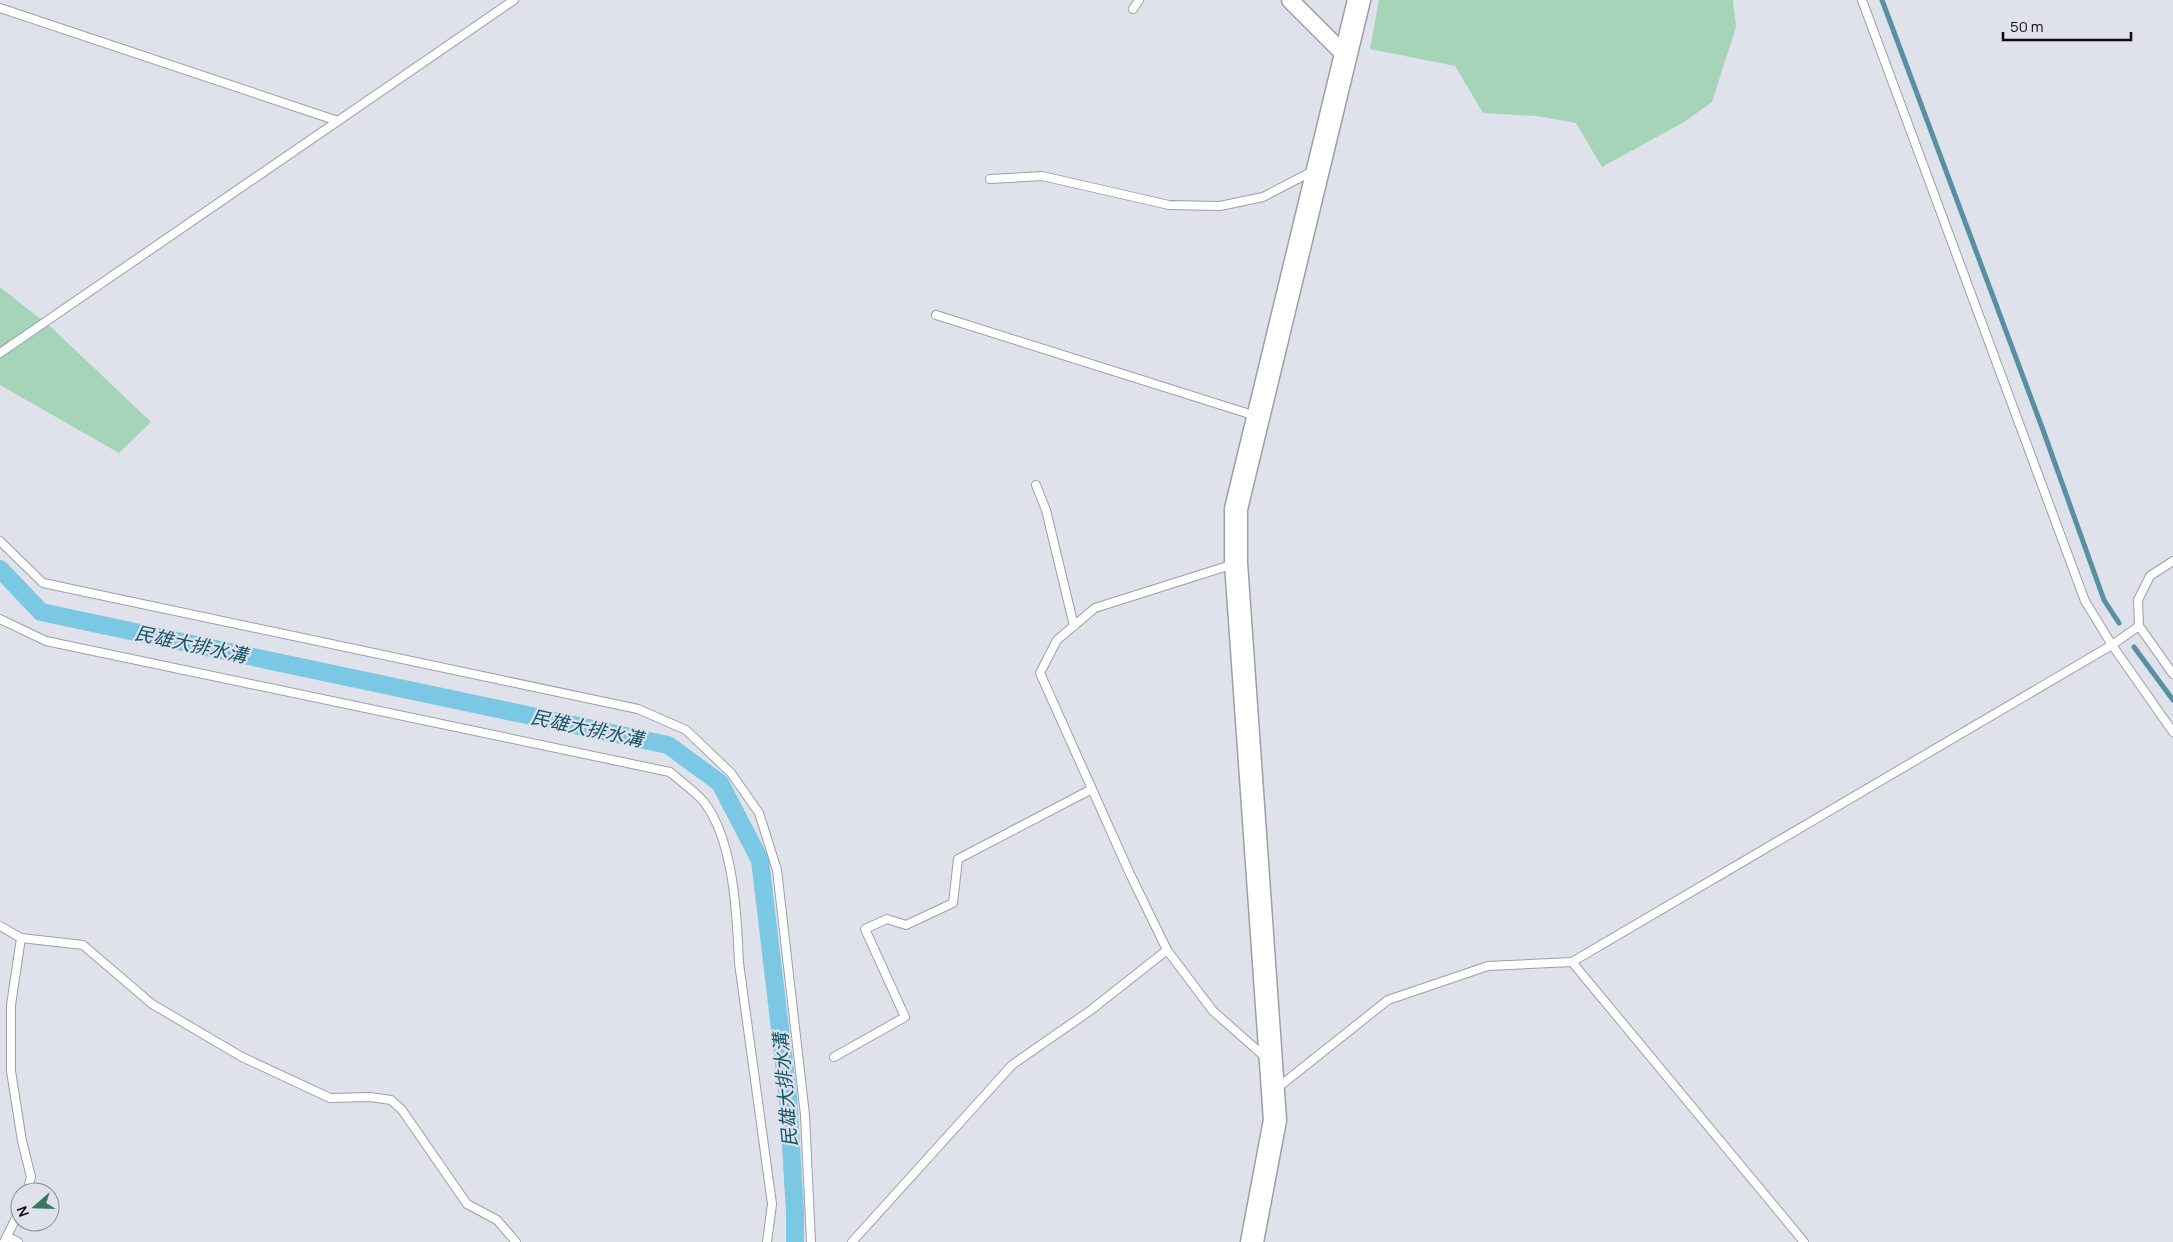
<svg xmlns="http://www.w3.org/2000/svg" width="2173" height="1242" font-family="Manrope,'Noto Sans TC',sans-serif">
  <rect width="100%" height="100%" fill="#dfe1eb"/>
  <!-- green -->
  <g fill="#a6d4b9">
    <polygon points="1379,0 1733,0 1736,27 1712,102 1684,122 1602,167 1576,123 1537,116 1483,113 1455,66 1370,49"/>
    <polygon points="0,287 52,328 151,422 119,453 0,385"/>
  </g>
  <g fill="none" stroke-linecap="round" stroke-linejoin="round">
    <!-- stream -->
    <g stroke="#598fa3" stroke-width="5">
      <polyline points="1882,0 2043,430 2104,600 2119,623"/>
      <polyline points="2134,647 2173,700"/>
    </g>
    <!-- canal -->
    <polyline stroke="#7ac8e3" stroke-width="18" points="0,569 41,612 668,745 720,783 760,860 788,1096 795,1212 795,1242"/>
    <!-- lane casing -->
    <g stroke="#9d9fa8" stroke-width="10">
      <g id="lane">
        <polyline points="1862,0 2085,601 2112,645 2139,626"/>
        <polyline points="0,8 338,121"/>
        <polyline points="1133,9 1139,0"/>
        <polyline points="990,179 1042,176 1169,205 1220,206 1263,197 1313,171"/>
        <polyline points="936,315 1256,416"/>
        <polyline points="0,353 514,0"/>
        <polyline points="1036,485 1046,510 1074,626"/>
        <polyline points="0,541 43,583 638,709 686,730 731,773 759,813 777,870 805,1115 811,1242"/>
        <polyline points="2173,561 2150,576 2138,600 2139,626 2173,674"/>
        <polyline points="1234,564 1095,608 1057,640 1040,673 1130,874 1167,950 1213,1011 1265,1057"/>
        <path d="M0,619L46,641L670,772C680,781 695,791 704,802C734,841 737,915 739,963L772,1204L767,1242"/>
        <polyline points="0,926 21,938 11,1005 11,1071 22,1141 31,1177 27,1192"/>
        <polyline points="21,938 83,945 152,1004 242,1057 330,1098 370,1097 391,1100 402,1110 467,1204 497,1220 516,1242"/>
        <polyline points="1572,962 1804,1242"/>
        <polyline points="834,1057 905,1017 865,929 887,919 906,925 953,903 958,859 1092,789"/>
        <polyline points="1276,1089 1388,1000 1488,966 1572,962 2112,645 2173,732"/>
        <polyline points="7,1236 18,1242"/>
        <polyline points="4,1242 20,1210"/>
        <polyline points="852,1242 1012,1065 1091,1010 1167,950"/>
      </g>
    </g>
    <!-- street casing -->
    <g stroke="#9d9fa8" stroke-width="19">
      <polyline id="street" points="1290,0 1347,57"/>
    </g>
    <!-- secondary casing -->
    <g stroke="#9d9fa8" stroke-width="25">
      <polyline id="secondary" points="1252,1242 1275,1120 1236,563 1236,509 1359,0"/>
    </g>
    <!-- lane -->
    <use href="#lane" stroke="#fff" stroke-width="8"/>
    <!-- street -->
    <use href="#street" stroke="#fff" stroke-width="16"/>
    <!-- secondary -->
    <use href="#secondary" stroke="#fff" stroke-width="22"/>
  </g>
  <g text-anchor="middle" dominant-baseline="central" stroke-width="4.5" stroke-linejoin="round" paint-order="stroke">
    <!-- water labels -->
    <g font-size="19" font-style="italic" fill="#135568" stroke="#dfe1eb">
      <text transform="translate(191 644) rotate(12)">民雄大排水溝</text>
      <text transform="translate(587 728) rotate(12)">民雄大排水溝</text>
      <text transform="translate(785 1090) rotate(-95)">民雄大排水溝</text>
    </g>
  </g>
  <!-- north arrow -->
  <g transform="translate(35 1207) rotate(250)"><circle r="24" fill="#dfe1eb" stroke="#8a8b93"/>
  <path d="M0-4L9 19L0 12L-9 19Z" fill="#3a7763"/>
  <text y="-8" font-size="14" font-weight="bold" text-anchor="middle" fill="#0b0b0e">N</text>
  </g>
  <!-- scale -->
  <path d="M2003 32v8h128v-8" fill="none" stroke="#0b0b0e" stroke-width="2.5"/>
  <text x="2010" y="32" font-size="15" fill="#0b0b0e" stroke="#dfe1eb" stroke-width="4" paint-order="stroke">50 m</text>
</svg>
